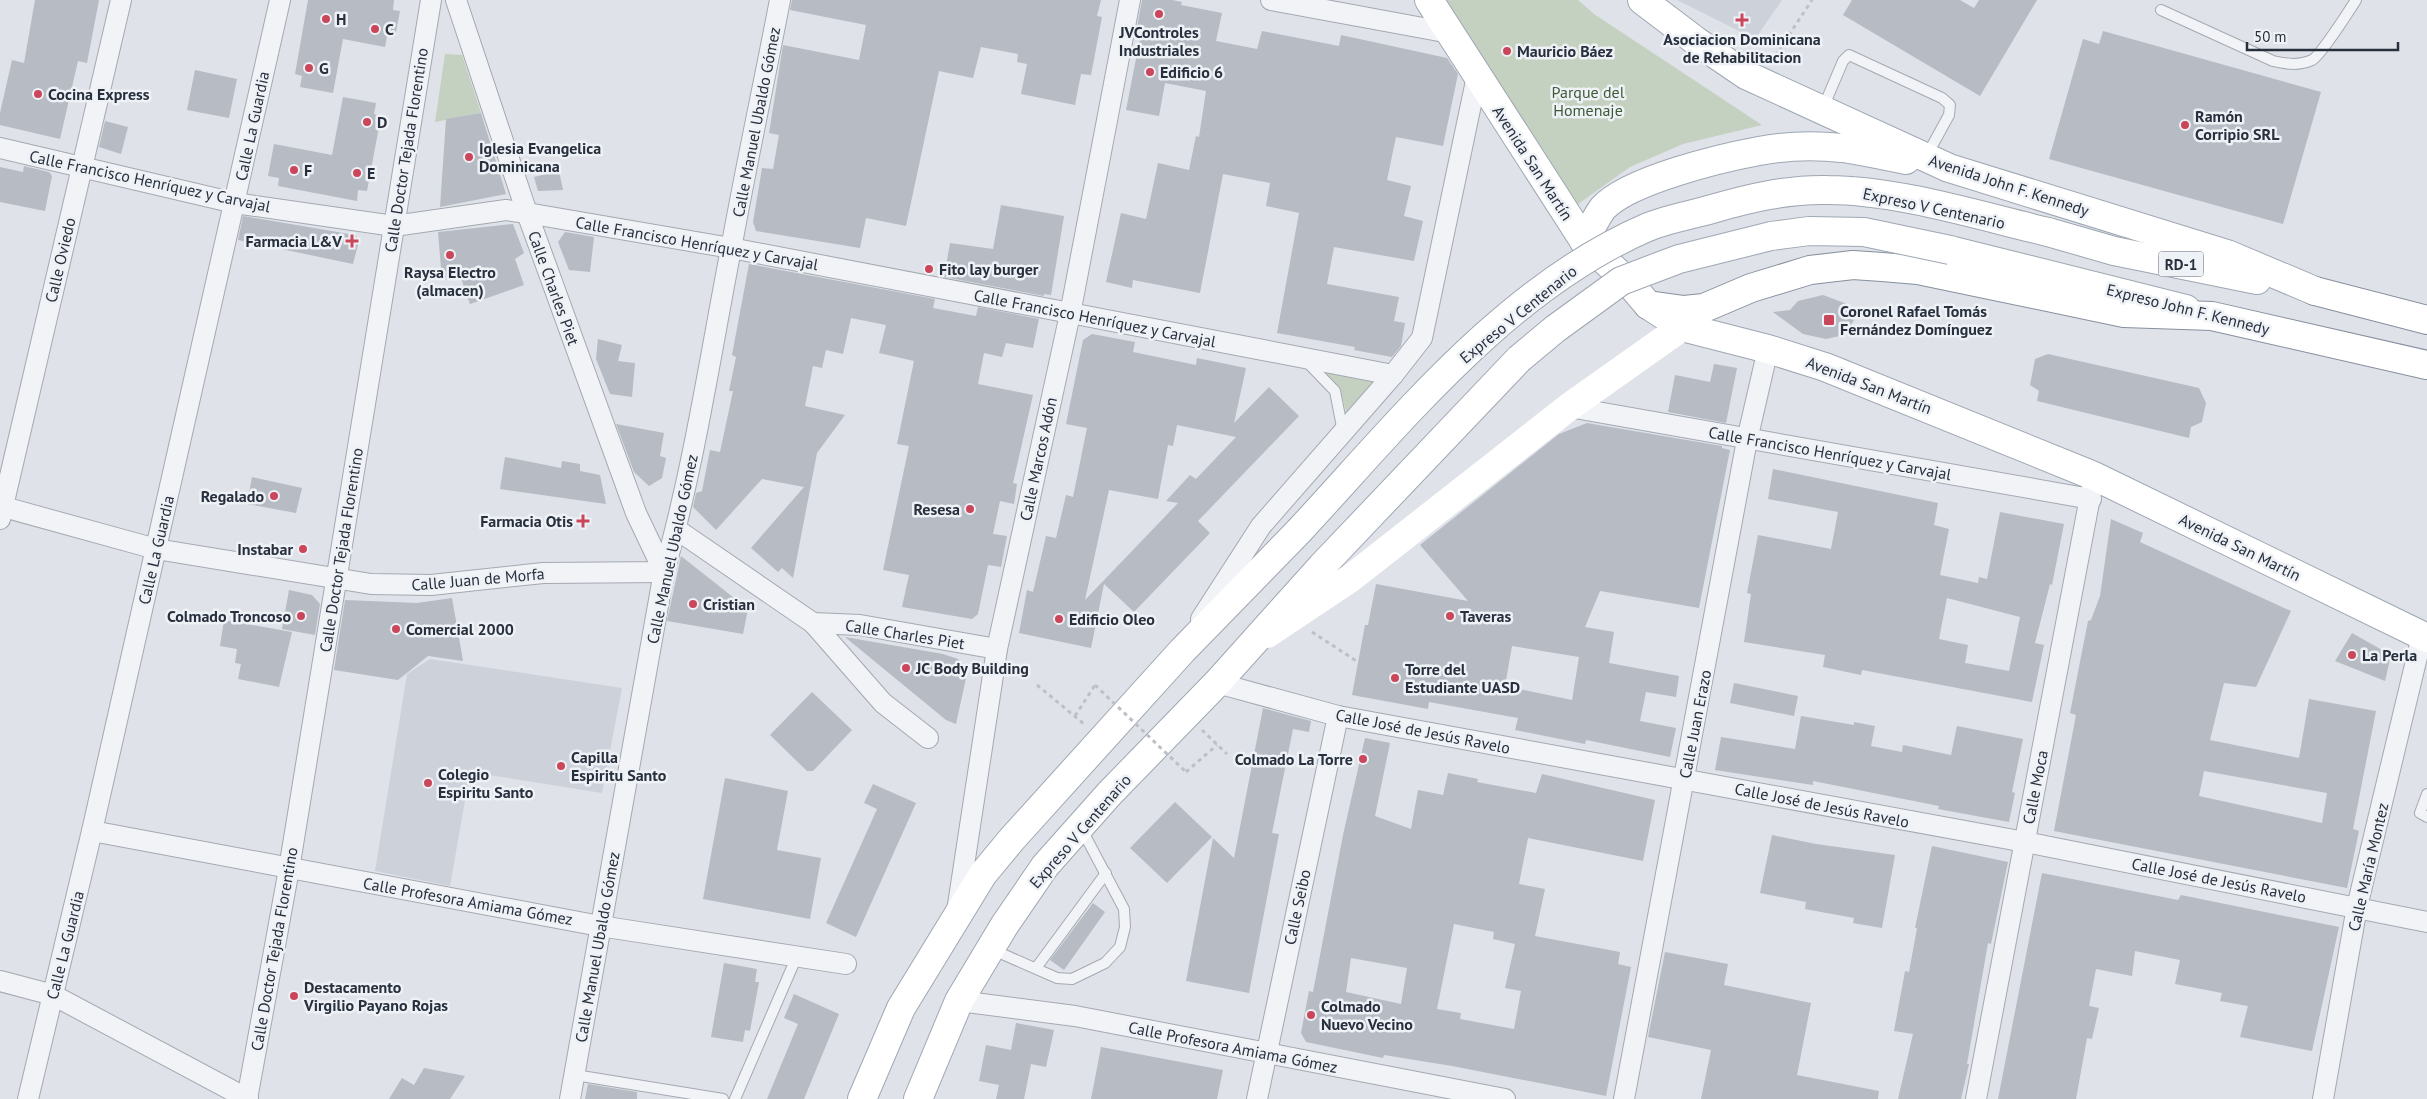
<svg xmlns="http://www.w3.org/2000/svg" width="2427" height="1099" font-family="'PT Sans',sans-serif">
  <rect width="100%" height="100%" fill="#dfe2e8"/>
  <!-- built -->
  <g fill="#cdd1da">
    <polygon points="1677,0 1782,0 1755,39"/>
    <polygon points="430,659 622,688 602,793 470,772 450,886 375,871 407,674"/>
  </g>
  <!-- green -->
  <g fill="#c5d1c0">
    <polygon points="1434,0 1578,0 1594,14 1762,125 1683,144 1630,167 1567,212"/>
    <polygon points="445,54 462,55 481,113 435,122"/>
    <polygon points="1318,366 1381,379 1347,416 1340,388"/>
  </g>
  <!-- building -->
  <g fill="#b6bbc4" fill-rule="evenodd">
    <polygon points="35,0 99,0 87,63 78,61 60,139 0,125 0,113 12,60 24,63"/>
    <polygon points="308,0 394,0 393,10 400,11 395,37 387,36 385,47 343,39 333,93 300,87 302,76 295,74"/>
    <polygon points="792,0 1101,0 1097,16 1102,17 1091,75 1081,74 1075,105 1021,94 1027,64 1017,62 1018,54 981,47 973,78 939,71 906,226 866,218 860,248 756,231 753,222 762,168 773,169 779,135 769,133 783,45 859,60 866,25 790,10"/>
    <polygon points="1142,0 1172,0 1182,2 1181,5 1222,13 1216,41 1257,49 1262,31 1339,46 1341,35 1447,58 1458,74 1443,146 1396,137 1387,180 1411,186 1404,216 1423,221 1414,261 1334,247 1327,284 1399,297 1394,321 1405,323 1401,346 1392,357 1354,350 1355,347 1277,333 1299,213 1266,206 1270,183 1223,174 1200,293 1133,280 1132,288 1106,282 1121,213 1146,219 1158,163 1189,170 1196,136 1199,137 1206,91 1165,83 1159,116 1126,110 1142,28 1137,27"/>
    <polygon points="1852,0 1960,0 1974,8 1979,0 2037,0 1980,96 1843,15"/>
    <polygon points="2103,31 2321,92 2283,224 2049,159 2083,39 2099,44"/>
    <polygon points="195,70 237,79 229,118 187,110"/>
    <polygon points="343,97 376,103 374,114 381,116 367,191 358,190 357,201 278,186 279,178 268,176 274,144 332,155"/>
    <polygon points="481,113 506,194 440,207 446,119"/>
    <polygon points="105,121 128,127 121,154 99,147"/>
    <polygon points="24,166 49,172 52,176 45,211 0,202 0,167 23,172"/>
    <polygon points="559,171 563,190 538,191 534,177"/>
    <polygon points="1001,205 1064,216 1051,295 1044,294 1044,296 944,277 950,243 993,249"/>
    <polygon points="243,216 355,235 359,241 353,264 238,240"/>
    <polygon points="513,224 524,253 515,259 524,285 470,304 461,278 442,280 438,232"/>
    <polygon points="565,232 594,237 590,272 569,270 558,242"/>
    <polygon points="749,264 935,299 933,308 976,316 978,307 1039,319 1033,348 1006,343 1002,357 984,353 978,384 1033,395 1013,483 1017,484 1014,504 1000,501 993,534 1007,536 1001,567 988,565 978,614 972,619 902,607 909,575 883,570 909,446 897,444 914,361 879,353 886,325 851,318 843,354 826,350 822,368 813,366 805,406 845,415 817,453 793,578 782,568 778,572 751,548 804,487 762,479 716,530 693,507 696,493 702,491 710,450 720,452 733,391 729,391 736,357 732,355"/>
    <polygon points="1823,295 1847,304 1854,320 1844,335 1826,339 1803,334 1773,312 1790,310 1798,301"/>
    <path d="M1092,334L1135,342L1133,352L1196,365L1197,358L1246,368L1234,423L1269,387L1299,416L1198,521L1210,533L1134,612L1104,584L1091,648L1019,633L1027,590L1033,592L1046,536L1056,538L1066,495L1073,497L1087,428L1066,424L1083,340ZM1177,425L1236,437L1196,479L1190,475L1166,501L1178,503L1085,600L1109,490L1158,499L1168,445L1173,446Z"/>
    <polygon points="598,339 622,345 618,361 635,363 632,397 610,394 596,359"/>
    <polygon points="2048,354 2199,388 2206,403 2202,422 2191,427 2189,438 2037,401 2039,391 2030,385 2035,359"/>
    <polygon points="1714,364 1737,368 1726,423 1668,412 1675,375 1710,382"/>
    <path d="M1587,423L1722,446V448L1730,450L1699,608L1600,591L1585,627L1614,632L1609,663L1679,676L1676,697L1646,692L1640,721L1676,728L1670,757L1586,740L1585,744L1515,730L1518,718L1429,702L1428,709L1352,695L1365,625H1368L1376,584L1468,601L1420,545L1559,434ZM1512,646L1579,657L1572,700L1505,686Z"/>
    <polygon points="616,424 664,433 660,456 666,458 662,478 649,486 634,472"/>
    <polygon points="505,457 561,468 562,461 580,464 580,471 600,475 606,504 500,489"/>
    <path d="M1773,469L1938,503L1934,525L1949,529L1940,575L1978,583L1979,577L1987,579L2000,512L2064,524L2052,585L2050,584L2035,643L2044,645L2032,702L1862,670L1861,675L1823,667L1825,655L1744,642L1751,594L1747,593L1758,535L1831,549L1838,512L1768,499ZM1947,598L2020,617L2009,671L1965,663L1968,645L1939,639Z"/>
    <polygon points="252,477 302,488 296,513 247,504"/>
    <path d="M2111,519L2143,533L2140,542L2291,611L2256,687L2224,683L2210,740L2299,758L2309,699L2376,711L2353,829L2359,831L2347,888L2054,831L2076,715L2070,713L2088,621L2091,620L2100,596ZM2204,771L2327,793L2322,823L2199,796Z"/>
    <polygon points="681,556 748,609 743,634 667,621"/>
    <polygon points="289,590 312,595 320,604 315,635 282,629"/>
    <polygon points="452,598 463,661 428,656 398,680 334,670 345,600 417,603"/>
    <polygon points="224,620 292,632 279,687 238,679 241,664 235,663 237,649 220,646"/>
    <polygon points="2352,633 2391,655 2385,681 2335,661"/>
    <polygon points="845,637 943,654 958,659 968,669 956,724 946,720"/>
    <polygon points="1734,683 1798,696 1794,716 1730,703"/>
    <polygon points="812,692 852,730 813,771 807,771 770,735"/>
    <polygon points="1263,708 1311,721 1309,732 1293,729 1272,833 1279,834 1249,993 1186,981 1213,838 1234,858"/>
    <polygon points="1801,716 1854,725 1854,722 1875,726 1871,746 1902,752 1903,745 1951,755 1957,726 2023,739 2012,792 2015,793 2009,822 1938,809 1939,806 1813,781 1813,785 1715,770 1721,737 1795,749"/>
    <path d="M1365,738L1390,743L1375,816L1411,829L1418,790L1443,795L1448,773L1478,779L1477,782L1536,793L1542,774L1655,800L1643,861L1528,838L1519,884L1545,889L1535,936L1620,952L1618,964L1631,967L1606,1096L1452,1066L1384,1055L1383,1058L1306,1042L1301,1033L1309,991L1313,992L1343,835ZM1454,924L1494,932L1493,939L1515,944L1505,988L1521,991L1514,1029L1460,1019L1461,1013L1437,1009ZM1351,958L1407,968L1401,1004L1346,992Z"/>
    <polygon points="725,778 788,791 777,850 821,858 810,919 703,899"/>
    <polygon points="873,784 916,803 856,937 826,923 877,809 864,803"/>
    <polygon points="1175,802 1212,837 1167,883 1130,848"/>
    <polygon points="1772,835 1816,844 1895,855 1882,928 1853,923 1854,918 1805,909 1806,902 1760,893"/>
    <polygon points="1932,846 2008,862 1991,944 1988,943 1967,1064 1969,1064 1961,1099 1898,1099 1913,1034 1894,1031 1905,971 1909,972 1917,928 1915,928"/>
    <polygon points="2042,873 2178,900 2181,895 2339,927 2312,1051 2240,1037 2248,1006 2220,1001 2222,993 2175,984 2180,960 2135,951 2132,976 2096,969 2089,1006 2099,1008 2092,1039 2087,1038 2076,1099 1998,1099"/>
    <polygon points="1093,903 1105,912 1064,970 1050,960"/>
    <polygon points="1665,952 1728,964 1724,985 1811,1003 1797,1075 1879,1091 1878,1099 1701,1099 1711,1050 1648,1037"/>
    <polygon points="724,963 757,969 755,982 759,982 750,1031 745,1030 743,1042 711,1037"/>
    <polygon points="794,994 839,1014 804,1099 767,1099 798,1024 784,1018"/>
    <polygon points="1016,1023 1054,1030 1046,1067 1031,1064 1024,1099 996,1099 999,1085 979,1081 986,1045 1011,1050"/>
    <polygon points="1101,1047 1223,1070 1217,1099 1091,1099"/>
    <polygon points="424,1068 465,1076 450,1099 389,1099 402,1078 414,1085"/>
    <polygon points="588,1084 637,1092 637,1099 585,1099"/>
  </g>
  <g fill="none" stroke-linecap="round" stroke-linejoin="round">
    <!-- lane casing -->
    <g stroke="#a4a9b2" stroke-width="12">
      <g id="lane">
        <path d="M2161,10L2273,61C2286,64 2299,66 2312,60C2320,56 2349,11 2356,0"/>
        <polyline points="1823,108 1843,61 1849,55 1942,98 1950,105 1949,115 1926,157"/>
        <polyline points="1306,361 1335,391 1343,432"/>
        <polyline points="2427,794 2420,813 2427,817"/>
        <polyline points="991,949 1057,978 1072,979 1105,963 1120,947 1125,927 1124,909 1081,828"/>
        <polyline points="1036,968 1106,873"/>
        <polyline points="575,1075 723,1099"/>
        <polyline points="735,1099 797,956"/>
      </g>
    </g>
    <!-- street casing -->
    <g stroke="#a4a9b2" stroke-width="22">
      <g id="street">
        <polyline points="1271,0 1450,33"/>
        <polyline points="0,148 235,203 394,226 506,210 527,213 731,248 1393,375"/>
        <polyline points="1569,407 2091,499"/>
        <polyline points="0,506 156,549 371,584 431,585 543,573 664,572 636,513 527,213 456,0"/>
        <polyline points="0,519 121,0"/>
        <polyline points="676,529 813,623 860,625 997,649"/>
        <polyline points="1201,619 1261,526 1393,375 1422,338 1477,76"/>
        <polyline points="813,623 883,703 928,738"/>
        <polyline points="1217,683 1338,716 2025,842 2427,922"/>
        <polyline points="92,831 600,926 846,964"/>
        <polyline points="957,911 997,649 1070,314 1130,0"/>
        <polyline points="0,981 53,995 248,1099"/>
        <polyline points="959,1001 1075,1016 1505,1099"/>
        <polyline points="28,1099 92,831 280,0"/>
        <polyline points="247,1099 289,869 431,0"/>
        <path d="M570,1099L664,572C694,466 710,357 731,249C746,166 764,83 780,0"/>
        <polyline points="1257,1099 1338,716"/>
        <polyline points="1624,1099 1747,440 1768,349"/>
        <polyline points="1976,1099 2094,476"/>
        <polyline points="2323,1099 2357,907 2422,636"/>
      </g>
    </g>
    <!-- primary casing -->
    <g stroke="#9ea7b3" stroke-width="30">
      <g id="primary">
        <polyline points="1429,0 1584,241 1631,285 1648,305 1682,327 1768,349 1825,367 2094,476 2427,638"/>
        <polyline points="1642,0 1696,41 1746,75 1949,168 2227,254 2315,291"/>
        <polyline points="2048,232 2114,251 2257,280"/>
        <path d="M1584,241C1590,231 1596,217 1603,208C1629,180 1721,158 1759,151C1785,146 1816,145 1842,148C1863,151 1885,156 1906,160"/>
        <polyline points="1950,250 2186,309"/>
        <polyline points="862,1099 901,1008 983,874 1012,839 1182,651 1299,531"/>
        <polyline points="918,1099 959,1001 1004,926 1045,866 1110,793 1217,683 1322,566 1519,359"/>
      </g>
    </g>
    <!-- highway casing -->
    <g stroke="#86909e" stroke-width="30">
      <g id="highway">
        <polyline points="2315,291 2427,320"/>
        <polyline points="1648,305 1684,310 1704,308 1751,288 1810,270 1853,265 1882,267 1918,270 2124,313 2212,316 2427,365"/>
      </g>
    </g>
    <!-- path -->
    <g stroke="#bdc0c6" stroke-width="3" stroke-dasharray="4 4" stroke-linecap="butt">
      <polyline points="1771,62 1812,0"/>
      <polyline points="1312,632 1358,662"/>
      <polyline points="1037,685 1084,724"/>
      <polyline points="1075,716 1095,685"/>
      <polyline points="1202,730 1227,754"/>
      <polyline points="1186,772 1217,745"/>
    </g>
    <!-- lane -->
    <use href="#lane" stroke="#f1f3f6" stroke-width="10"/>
    <!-- street -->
    <use href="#street" stroke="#f1f3f6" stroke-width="20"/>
    <!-- secondary -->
    <polyline stroke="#fff" stroke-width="28" points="1267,634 1351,578 1569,407 1682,327"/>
    <!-- primary -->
    <use href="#primary" stroke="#fff" stroke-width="28"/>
    <!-- highway -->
    <use href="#highway" stroke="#fff" stroke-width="28"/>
    <!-- primary-bridge casing -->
    <g stroke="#9ea7b3" stroke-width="30" stroke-linecap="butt">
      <g id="primary-bridge">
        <polyline points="1519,359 1555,329 1621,281 1679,259 1771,236 1809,231 1864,232 1950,250"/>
        <path d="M1299,531C1401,421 1506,288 1648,227C1668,219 1691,215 1712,209C1750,198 1788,189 1828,190C1897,190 1980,216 2048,232"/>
      </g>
    </g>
    <!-- path-bridge -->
    <polyline stroke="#bdc0c6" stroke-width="3" stroke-dasharray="4 4" stroke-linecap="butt" points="1095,685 1186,772"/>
    <!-- primary-bridge -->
    <use href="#primary-bridge" stroke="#fff" stroke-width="28"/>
  </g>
  <!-- markers -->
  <g fill="#ca465b" stroke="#eef1f5" stroke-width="2">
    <circle cx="1159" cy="14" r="5"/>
    <circle cx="326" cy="19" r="5"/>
    <path d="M1739.5 12.5h5v5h5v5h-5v5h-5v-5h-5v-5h5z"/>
    <circle cx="375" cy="29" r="5"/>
    <circle cx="1507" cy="51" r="5"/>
    <circle cx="309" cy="68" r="5"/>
    <circle cx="1150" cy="72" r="5"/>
    <circle cx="38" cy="94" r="5"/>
    <circle cx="367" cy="122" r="5"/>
    <circle cx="2185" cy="125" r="5"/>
    <circle cx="469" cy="157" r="5"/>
    <circle cx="294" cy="170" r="5"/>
    <circle cx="357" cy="173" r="5"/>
    <path d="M349.5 233.5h5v5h5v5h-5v5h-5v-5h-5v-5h5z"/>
    <circle cx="450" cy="255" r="5"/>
    <circle cx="929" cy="269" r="5"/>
    <rect x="1823" y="314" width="12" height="12" rx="2.5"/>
    <circle cx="274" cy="496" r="5"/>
    <circle cx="970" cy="509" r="5"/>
    <path d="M580.5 513.5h5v5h5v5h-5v5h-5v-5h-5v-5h5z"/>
    <circle cx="303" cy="549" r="5"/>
    <circle cx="693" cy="604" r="5"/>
    <circle cx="301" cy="616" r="5"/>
    <circle cx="1450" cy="616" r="5"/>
    <circle cx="1059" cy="619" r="5"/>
    <circle cx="396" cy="629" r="5"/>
    <circle cx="2352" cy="655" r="5"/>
    <circle cx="906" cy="668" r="5"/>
    <circle cx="1395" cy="678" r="5"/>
    <circle cx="1363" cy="759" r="5"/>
    <circle cx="561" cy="766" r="5"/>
    <circle cx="428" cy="783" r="5"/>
    <circle cx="294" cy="996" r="5"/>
    <circle cx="1311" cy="1015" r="5"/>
  </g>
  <g text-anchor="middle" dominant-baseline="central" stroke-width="5" stroke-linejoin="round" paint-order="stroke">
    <!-- shield labels -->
    <rect fill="#eef1f5" stroke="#636a75" stroke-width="1" x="2158.5" y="251.5" width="45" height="25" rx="4"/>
    <g font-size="15" font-weight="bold" fill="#28303e">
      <text x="2181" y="264">RD-1</text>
    </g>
    <!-- poi labels -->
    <g font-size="16" font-weight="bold" fill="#28303e" stroke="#eef1f5" text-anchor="start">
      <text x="336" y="19">H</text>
      <text x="385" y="29">C</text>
      <text x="1159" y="32" text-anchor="middle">JVControles<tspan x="1159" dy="18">Industriales</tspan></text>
      <text x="1742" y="39" text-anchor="middle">Asociacion Dominicana<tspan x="1742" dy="18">de Rehabilitacion</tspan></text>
      <text x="1517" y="51">Mauricio Báez</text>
      <text x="319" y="68">G</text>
      <text x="1160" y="72">Edificio 6</text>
      <text x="48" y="94">Cocina Express</text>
      <text x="2195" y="116">Ramón<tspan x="2195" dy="18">Corripio SRL</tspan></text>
      <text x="377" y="122">D</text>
      <text x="479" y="148">Iglesia Evangelica<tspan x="479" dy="18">Dominicana</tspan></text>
      <text x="304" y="170">F</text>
      <text x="367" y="173">E</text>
      <text x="342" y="241" text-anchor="end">Farmacia L&amp;V</text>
      <text x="939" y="269">Fito lay burger</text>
      <text x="450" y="272" text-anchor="middle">Raysa Electro<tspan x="450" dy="18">(almacen)</tspan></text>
      <text x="1840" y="311">Coronel Rafael Tomás<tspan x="1840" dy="18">Fernández Domínguez</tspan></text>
      <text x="264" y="496" text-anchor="end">Regalado</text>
      <text x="960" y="509" text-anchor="end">Resesa</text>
      <text x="573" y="521" text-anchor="end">Farmacia Otis</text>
      <text x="293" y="549" text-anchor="end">Instabar</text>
      <text x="703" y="604">Cristian</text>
      <text x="291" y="616" text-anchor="end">Colmado Troncoso</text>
      <text x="1460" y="616">Taveras</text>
      <text x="1069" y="619">Edificio Oleo</text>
      <text x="406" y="629">Comercial 2000</text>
      <text x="2362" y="655">La Perla</text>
      <text x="916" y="668">JC Body Building</text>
      <text x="1405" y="669">Torre del<tspan x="1405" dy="18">Estudiante UASD</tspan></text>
      <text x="571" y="757">Capilla<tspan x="571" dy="18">Espiritu Santo</tspan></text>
      <text x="1353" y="759" text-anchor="end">Colmado La Torre</text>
      <text x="438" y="774">Colegio<tspan x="438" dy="18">Espiritu Santo</tspan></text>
      <text x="304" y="987">Destacamento<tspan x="304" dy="18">Virgilio Payano Rojas</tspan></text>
      <text x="1321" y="1006">Colmado<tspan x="1321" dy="18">Nuevo Vecino</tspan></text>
    </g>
    <!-- park labels -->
    <g font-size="16" fill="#3d5a36" stroke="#eef1f5">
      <text x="1588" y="92">Parque del<tspan x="1588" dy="18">Homenaje</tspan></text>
    </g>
    <!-- street labels -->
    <g font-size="16" fill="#28303e" stroke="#eef1f5">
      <text transform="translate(756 122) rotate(-79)">Calle Manuel Ubaldo Gómez</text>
      <text transform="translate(252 126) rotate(-78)">Calle La Guardia</text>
      <text transform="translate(406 150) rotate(-81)">Calle Doctor Tejada Florentino</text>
      <text transform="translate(1533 163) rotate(57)">Avenida San Martín</text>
      <text transform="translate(150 181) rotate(12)">Calle Francisco Henríquez y Carvajal</text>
      <text transform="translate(2009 185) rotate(18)">Avenida John F. Kennedy</text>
      <text transform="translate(1934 208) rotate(12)">Expreso V Centenario</text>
      <text transform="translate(697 243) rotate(10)">Calle Francisco Henríquez y Carvajal</text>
      <text transform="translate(60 260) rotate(-77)">Calle Oviedo</text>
      <text transform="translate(554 288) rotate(70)">Calle Charles Piet</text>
      <text transform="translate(2188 309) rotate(14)">Expreso John F. Kennedy</text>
      <text transform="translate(1518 314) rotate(-39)">Expreso V Centenario</text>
      <text transform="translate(1095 318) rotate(11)">Calle Francisco Henríquez y Carvajal</text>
      <text transform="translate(1869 385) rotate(21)">Avenida San Martín</text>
      <text transform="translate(1830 453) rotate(10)">Calle Francisco Henríquez y Carvajal</text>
      <text transform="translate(1038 459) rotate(-78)">Calle Marcos Adón</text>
      <text transform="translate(2240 547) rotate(26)">Avenida San Martín</text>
      <text transform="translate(672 549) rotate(-78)">Calle Manuel Ubaldo Gómez</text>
      <text transform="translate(156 550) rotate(-77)">Calle La Guardia</text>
      <text transform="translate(341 550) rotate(-81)">Calle Doctor Tejada Florentino</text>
      <text transform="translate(478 579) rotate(-5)">Calle Juan de Morfa</text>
      <text transform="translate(905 634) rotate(9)">Calle Charles Piet</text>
      <text transform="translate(1695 724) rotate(-79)">Calle Juan Erazo</text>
      <text transform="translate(1423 731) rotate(11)">Calle José de Jesús Ravelo</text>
      <text transform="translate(2035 787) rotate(-79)">Calle Moca</text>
      <text transform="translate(1822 805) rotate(11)">Calle José de Jesús Ravelo</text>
      <text transform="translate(1080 831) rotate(-49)">Expreso V Centenario</text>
      <text transform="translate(2368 867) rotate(-77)">Calle María Montez</text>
      <text transform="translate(2219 880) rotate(11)">Calle José de Jesús Ravelo</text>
      <text transform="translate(468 901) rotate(10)">Calle Profesora Amiama Gómez</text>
      <text transform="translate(1297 907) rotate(-78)">Calle Seibo</text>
      <text transform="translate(65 945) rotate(-76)">Calle La Guardia</text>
      <text transform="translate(597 947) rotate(-80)">Calle Manuel Ubaldo Gómez</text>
      <text transform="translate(274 949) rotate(-80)">Calle Doctor Tejada Florentino</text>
      <text transform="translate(1233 1047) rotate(11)">Calle Profesora Amiama Gómez</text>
    </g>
  </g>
  <!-- scale -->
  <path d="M2247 42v8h151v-8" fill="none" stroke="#28303e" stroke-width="2.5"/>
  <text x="2254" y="42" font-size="15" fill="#28303e" stroke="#eef1f5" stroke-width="4" paint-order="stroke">50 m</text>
</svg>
